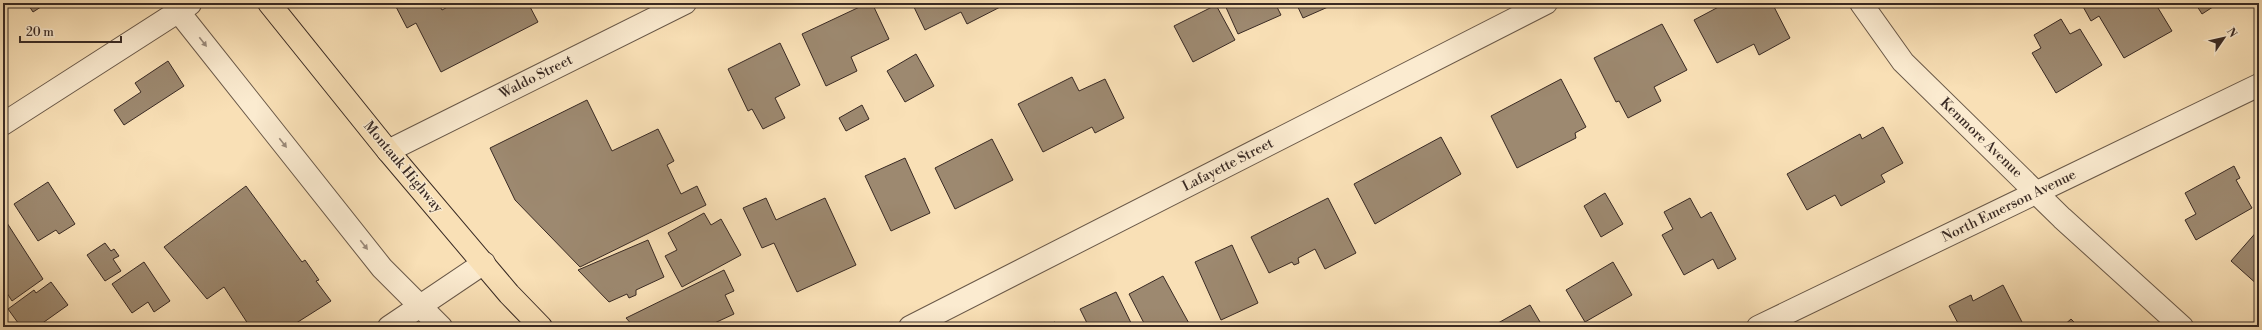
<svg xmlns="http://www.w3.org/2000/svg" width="2262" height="330" font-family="'Libre Bodoni',serif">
  <rect width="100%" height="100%" fill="#f9e0b6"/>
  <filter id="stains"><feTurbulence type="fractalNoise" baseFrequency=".005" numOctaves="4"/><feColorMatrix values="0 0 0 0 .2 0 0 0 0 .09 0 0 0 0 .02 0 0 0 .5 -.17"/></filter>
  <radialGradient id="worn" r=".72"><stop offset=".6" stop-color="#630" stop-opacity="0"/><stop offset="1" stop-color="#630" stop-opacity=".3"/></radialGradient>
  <!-- building -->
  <g fill="#9d8970" stroke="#392a24">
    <polygon points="27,3 47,3 33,12"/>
    <polygon points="394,3 438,3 442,10 455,3 528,3 538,22 441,72 416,23 407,28"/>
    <polygon points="868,3 872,3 889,39 851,57 857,71 826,86 802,34"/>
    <polygon points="912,3 1008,3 967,24 961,12 925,30"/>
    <polygon points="1224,3 1275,3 1281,15 1238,34"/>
    <polygon points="1296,3 1337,3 1303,18"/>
    <polygon points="1726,3 1772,3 1790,38 1759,55 1754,44 1717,63 1694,20"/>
    <polygon points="2081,3 2155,3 2172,31 2124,58 2099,16 2091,21"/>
    <polygon points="2195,3 2219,3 2202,14"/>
    <polygon points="1216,5 1235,40 1193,62 1174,26"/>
    <polygon points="2061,19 2070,34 2080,29 2102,65 2056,93 2032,53 2041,48 2034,35"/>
    <polygon points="1662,24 1687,70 1654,87 1661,101 1628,118 1619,101 1616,102 1594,58"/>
    <polygon points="780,43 800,85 775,98 785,118 763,129 752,109 748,111 728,69"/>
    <polygon points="916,54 934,86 905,102 887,71"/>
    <polygon points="168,61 184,86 124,125 114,110 141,92 135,83"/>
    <polygon points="1072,77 1079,91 1105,79 1124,118 1095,133 1092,127 1043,152 1018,104"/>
    <polygon points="1561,79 1586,127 1575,133 1576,138 1517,168 1491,116"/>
    <polygon points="587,100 612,151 658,129 674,161 667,165 681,194 697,186 706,205 580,267 515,200 490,148"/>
    <polygon points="862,105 869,119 846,131 839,118"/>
    <polygon points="1883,127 1903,163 1881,175 1885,182 1841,206 1835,195 1807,210 1787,174 1860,134 1862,139"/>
    <polygon points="1441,137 1461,174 1375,224 1354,184"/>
    <polygon points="992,139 1013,180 955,209 935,168"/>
    <polygon points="905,158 930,213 891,231 865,176"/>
    <polygon points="2234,166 2240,178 2236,180 2252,208 2196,240 2185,220 2196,214 2185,193"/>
    <polygon points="48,182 75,224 59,234 56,230 38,241 14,204"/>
    <polygon points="246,186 302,262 305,260 319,280 316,281 331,301 290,327 250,327 224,287 207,299 164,247"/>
    <polygon points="1605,193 1623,224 1601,237 1584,206"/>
    <polygon points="766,198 776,220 825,198 856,265 797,292 774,243 762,248 743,208"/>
    <polygon points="1328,198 1356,253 1325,269 1315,249 1298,258 1299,263 1294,265 1292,262 1269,273 1251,237"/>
    <polygon points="1690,198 1701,218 1711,212 1736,259 1718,269 1713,259 1684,275 1662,235 1673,229 1664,212"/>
    <polygon points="704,213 711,225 721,219 741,255 682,287 665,256 677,250 668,233"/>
    <polygon points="7,223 43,279 12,301 3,287 3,225"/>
    <polygon points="2259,229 2259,286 2231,261"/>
    <polygon points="648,240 664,277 636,290 636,295 629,298 627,294 609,302 578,270"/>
    <polygon points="105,243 111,251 114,249 119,256 113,259 121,271 105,281 87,255"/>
    <polygon points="1232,245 1258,303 1221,320 1195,262"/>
    <polygon points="144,262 170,301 154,312 148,302 132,313 112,284"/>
    <polygon points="1613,262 1632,295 1585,322 1566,290"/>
    <polygon points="724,270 734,291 725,295 734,314 706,327 634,327 626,318"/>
    <polygon points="1163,276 1191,327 1146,327 1129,294"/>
    <polygon points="51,282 68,305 37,327 21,327 8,309 34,290 36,293"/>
    <polygon points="2003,285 2022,322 2012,327 1960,327 1949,306 1971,295 1973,301"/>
    <polygon points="1116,292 1133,327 1089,327 1080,309"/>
    <polygon points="1530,305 1543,327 1491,327"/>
    <polygon points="2071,319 2079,327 2062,327"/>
    <polygon points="1055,322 1057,327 1045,327"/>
  </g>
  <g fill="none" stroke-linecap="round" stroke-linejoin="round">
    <!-- street casing -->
    <g stroke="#695848" stroke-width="24">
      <g id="street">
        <polyline points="1861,3 1903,62 2062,218 2182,327"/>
        <polyline points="178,11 382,268 441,327"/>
        <polyline points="3,124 190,4"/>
        <polyline points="388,151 685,3"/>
        <polyline points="389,327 484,263"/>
        <polyline points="910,327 1546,3"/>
        <polyline points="1758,327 2259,85"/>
      </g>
    </g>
    <!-- primary casing -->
    <g stroke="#392a24" stroke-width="24">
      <polyline id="primary" points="269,3 388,151 509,294 541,327"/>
    </g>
    <!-- street -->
    <use href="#street" stroke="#fbebd0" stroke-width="22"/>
    <!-- primary -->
    <use href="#primary" stroke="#f9e0b6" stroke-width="22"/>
  </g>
  <!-- one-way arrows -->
  <defs><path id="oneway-solid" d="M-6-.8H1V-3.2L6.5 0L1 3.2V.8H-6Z"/></defs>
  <g fill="#9a8a7a">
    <use href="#oneway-solid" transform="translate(203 42) rotate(52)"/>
    <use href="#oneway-solid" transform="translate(283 143) rotate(52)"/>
    <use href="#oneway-solid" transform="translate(364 245) rotate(52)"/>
  </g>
  <g text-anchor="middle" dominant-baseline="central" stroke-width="3" stroke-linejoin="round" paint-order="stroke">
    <!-- street labels -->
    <g font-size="14" fill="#392a24" stroke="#fbebd0">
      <text transform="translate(536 77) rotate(-27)">Waldo Street</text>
      <text transform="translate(1981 138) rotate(44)">Kenmore Avenue</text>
      <text transform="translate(1228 165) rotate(-27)">Lafayette Street</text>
      <text transform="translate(403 167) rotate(50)">Montauk Highway</text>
      <text transform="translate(2009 206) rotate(-26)">North Emerson Avenue</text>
    </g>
  </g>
  <!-- margin -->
  <rect width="2262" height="330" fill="none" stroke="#f9e0b6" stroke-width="16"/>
  <rect x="4" y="4" width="2254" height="322" fill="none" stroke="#392a24" stroke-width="2"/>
  <rect x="8" y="8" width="2246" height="314" fill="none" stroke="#392a24"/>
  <!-- north arrow -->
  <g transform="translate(2224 38) rotate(56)" stroke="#fbebd0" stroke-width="3" paint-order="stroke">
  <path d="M0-3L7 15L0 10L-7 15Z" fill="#392a24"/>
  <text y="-6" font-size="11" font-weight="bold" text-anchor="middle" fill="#392a24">N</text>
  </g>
  <!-- scale -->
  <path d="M20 36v6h101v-6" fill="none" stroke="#392a24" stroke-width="2"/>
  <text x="26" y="36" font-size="12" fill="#392a24" stroke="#fbebd0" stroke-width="3" paint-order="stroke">20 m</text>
  <rect width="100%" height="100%" filter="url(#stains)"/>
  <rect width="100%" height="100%" fill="url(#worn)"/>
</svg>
